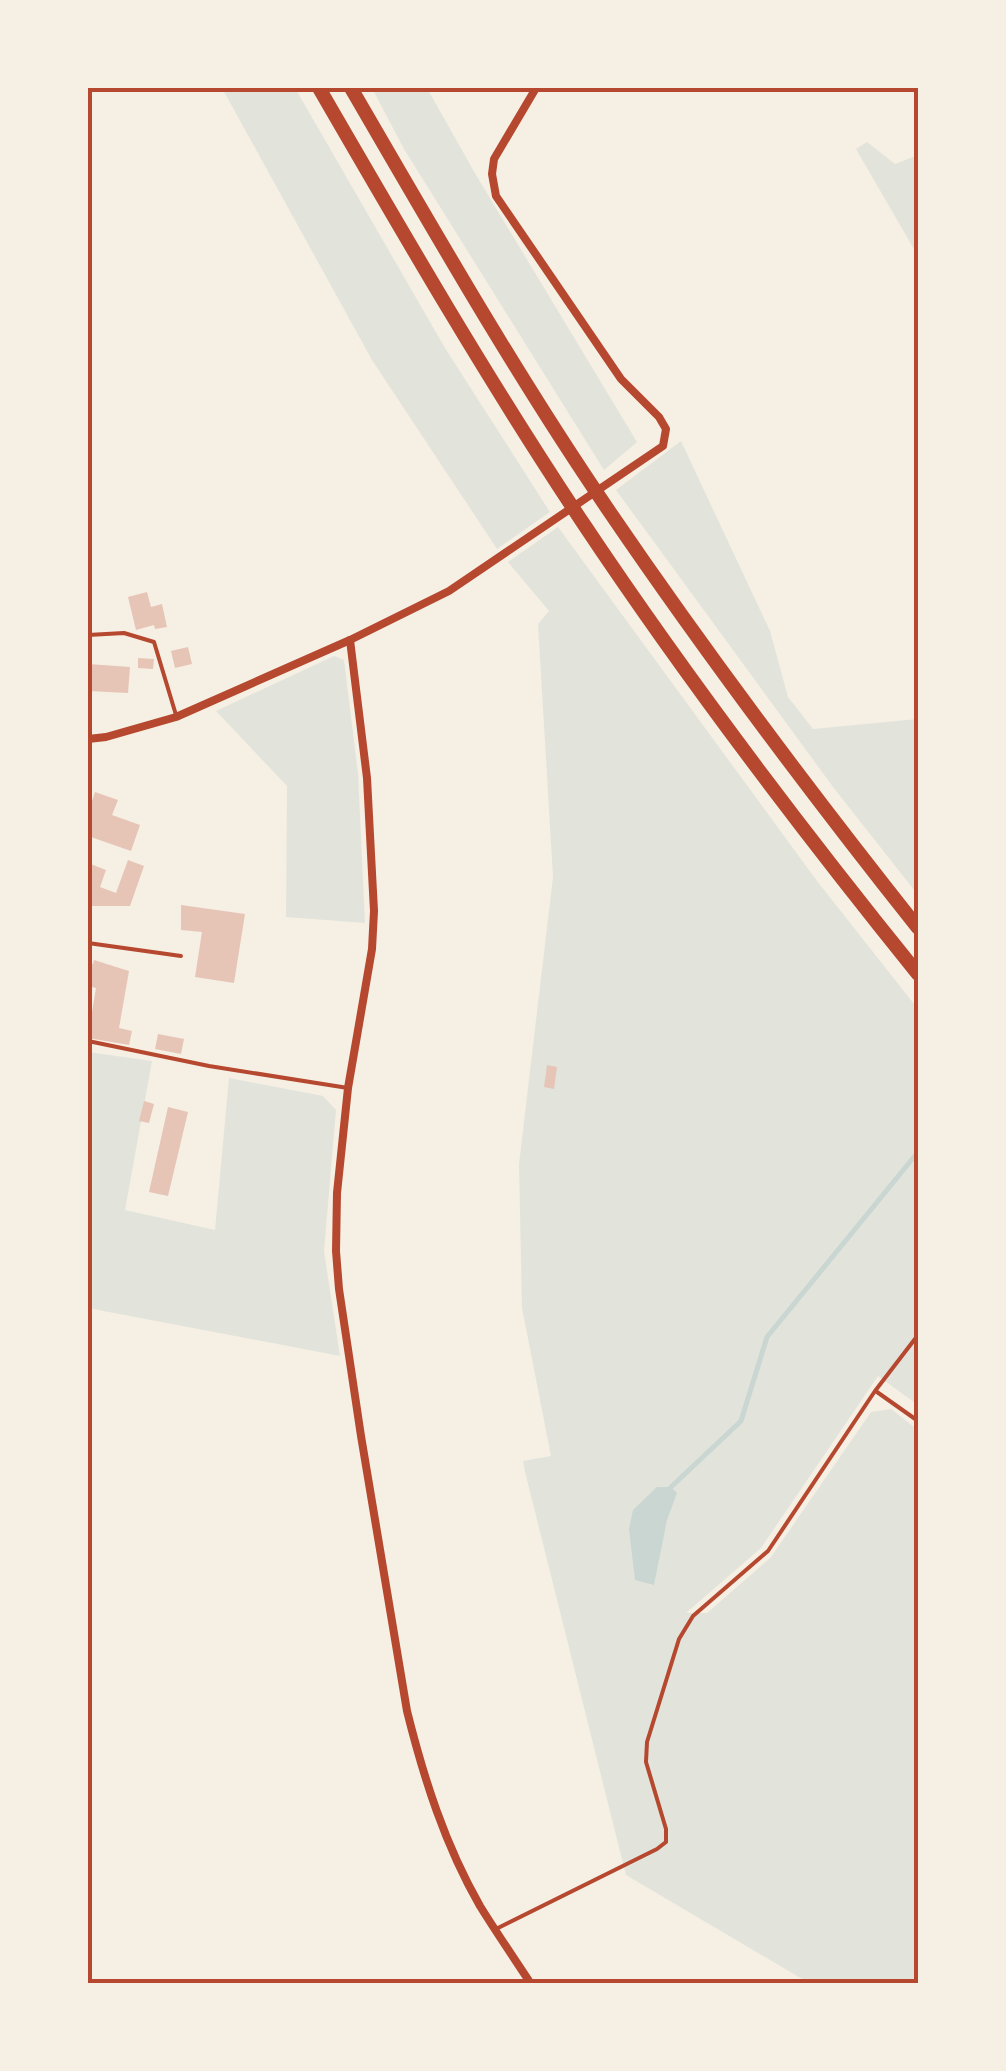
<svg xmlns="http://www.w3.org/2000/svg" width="1006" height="2071" font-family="'Nunito Sans',sans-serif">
  <rect width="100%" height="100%" fill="#f6efe4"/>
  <!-- green -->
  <g fill="#e2e4dc">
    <polygon points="222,88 295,88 445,348 550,512 497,549 372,360"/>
    <polygon points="372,88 427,88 476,175 637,442 604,470 404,149"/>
    <polygon points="867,142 895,164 918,155 918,256 856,149"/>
    <polygon points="681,441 770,631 788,697 813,729 918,719 918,895 833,787 616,490"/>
    <polygon points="558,527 817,881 918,1009 918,1405 878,1376 761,1548 686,1613 707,1613 771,1557 871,1412 891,1409 918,1430 918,1983 809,1983 626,1875 525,1472 523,1461 551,1456 522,1308 519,1164 553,877 538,624 549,611 508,562"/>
    <polygon points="334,656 344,660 358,773 365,923 286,917 287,786 216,711"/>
    <polygon points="88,1052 152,1061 125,1210 215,1230 229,1078 323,1096 336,1110 324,1251 340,1356 88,1308"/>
  </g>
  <!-- water -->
  <polygon fill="#c9d6d2" points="657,1487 671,1487 677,1493 667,1520 654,1585 635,1580 629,1529 633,1510"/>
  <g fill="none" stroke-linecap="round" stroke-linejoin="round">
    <!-- stream -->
    <polyline stroke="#c9d6d2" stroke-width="5" points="671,1487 741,1421 767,1337 918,1152"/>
  </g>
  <!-- building -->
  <g fill="#e6c5b7">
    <polygon points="147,592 151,607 162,604 167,627 155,629 154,625 136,630 128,597"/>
    <polygon points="188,647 192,664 175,668 171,651"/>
    <polygon points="138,658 154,659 153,669 138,668"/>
    <polygon points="88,664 130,667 128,693 88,691"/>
    <polygon points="95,792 118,800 112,815 140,825 131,851 88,836 88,807 90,807"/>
    <polygon points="128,860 144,866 130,906 88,906 91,885 88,884 88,863 106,870 100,887 116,893"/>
    <polygon points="181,905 245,914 234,983 195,977 202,932 181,930"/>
    <polygon points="94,960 129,971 119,1028 132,1031 129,1045 88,1038 88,1017 91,1018 96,988 88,986 88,963 93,964"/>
    <polygon points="158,1034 184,1039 181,1054 155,1049"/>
    <polygon points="547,1065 557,1067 554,1089 544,1087"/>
    <polygon points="144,1101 154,1104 149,1123 139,1121"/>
    <polygon points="168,1107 188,1112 168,1196 149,1192"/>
  </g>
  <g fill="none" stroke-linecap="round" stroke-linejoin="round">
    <!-- service -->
    <g stroke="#b5482f" stroke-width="4">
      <polyline points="88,635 124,633 154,642 176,715"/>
      <polyline points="88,943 181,956"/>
      <polyline points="88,1041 209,1066 348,1088"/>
      <polyline points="877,1392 918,1421"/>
      <polyline points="496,1929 657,1849 666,1842 666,1829 646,1762 647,1742 679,1639 693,1616 768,1551 875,1391 918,1335"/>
    </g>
    <!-- minor -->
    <g stroke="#b5482f" stroke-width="8">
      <path d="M350,640L367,778L374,911L372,949L348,1088L337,1193L336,1251L339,1289L361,1436L407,1711C424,1779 445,1845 480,1906C496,1932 514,1958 531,1984"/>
      <polyline points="88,739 106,737 176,717 350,640 449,591 663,446 666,429 659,417 621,379 496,196 492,174 494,159 536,88"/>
    </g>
    <!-- motorway -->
    <g stroke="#b5482f" stroke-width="14">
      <path d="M319,88C404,235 489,382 583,523C687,679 801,829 918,974"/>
      <path d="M351,88C433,229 515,373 607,508C705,652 810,792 918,928"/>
    </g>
  </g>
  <!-- border -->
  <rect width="1006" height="2071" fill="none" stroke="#f6efe4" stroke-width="180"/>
  <rect x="90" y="90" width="826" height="1891" fill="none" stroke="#b5482f" stroke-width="4"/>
</svg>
